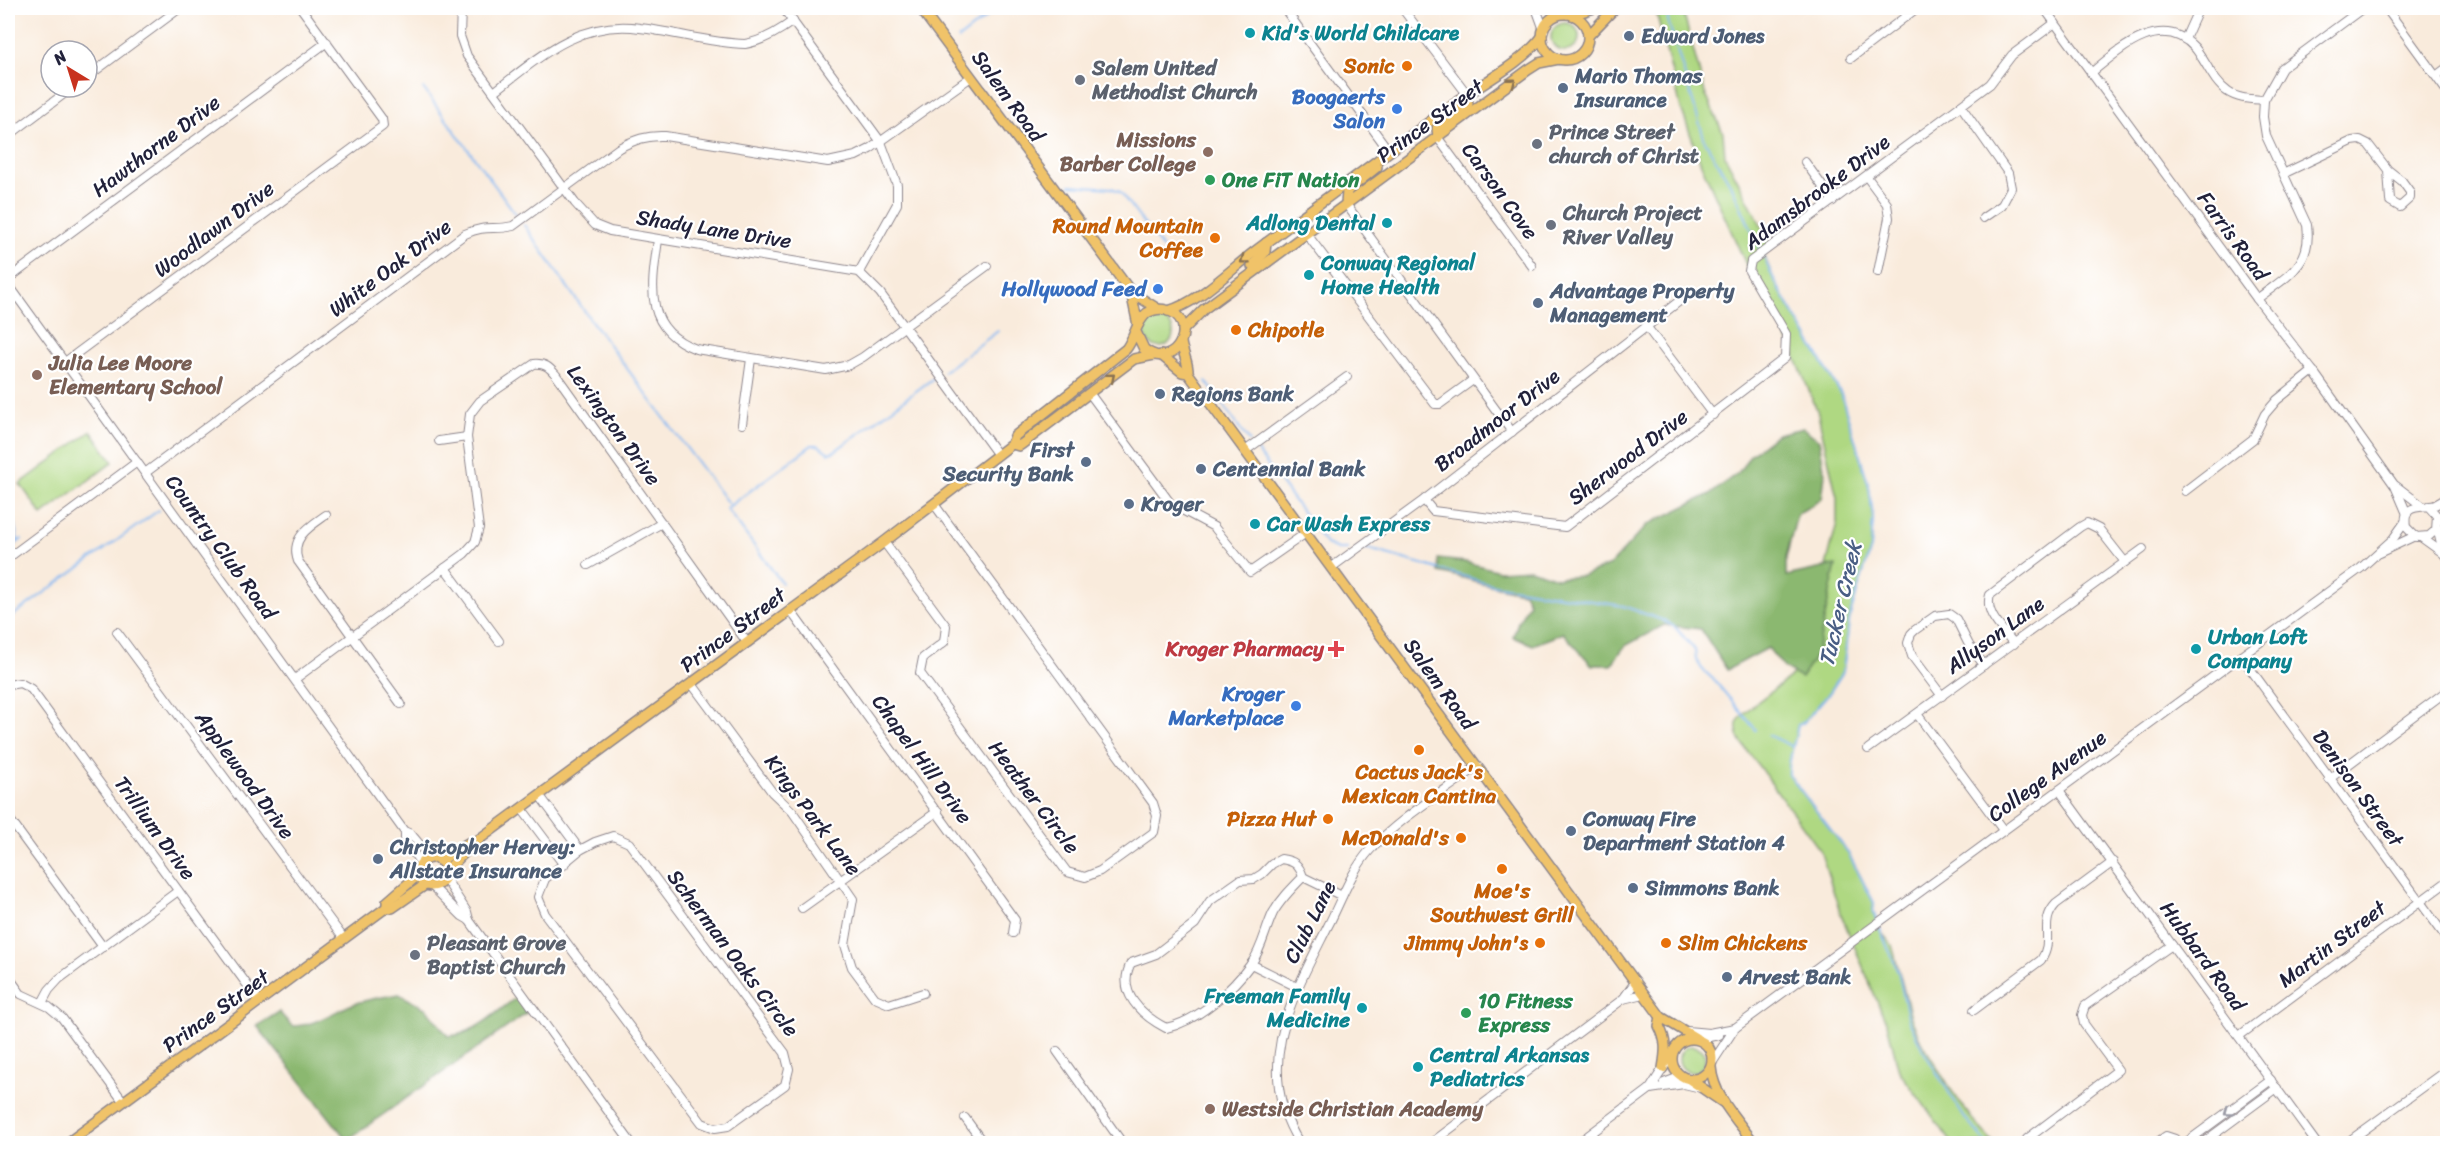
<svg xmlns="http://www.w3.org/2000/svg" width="2455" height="1151" font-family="Sriracha,sans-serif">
  <rect width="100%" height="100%" fill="#fff"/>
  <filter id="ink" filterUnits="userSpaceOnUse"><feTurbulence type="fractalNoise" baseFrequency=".0167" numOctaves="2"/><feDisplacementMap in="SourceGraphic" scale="12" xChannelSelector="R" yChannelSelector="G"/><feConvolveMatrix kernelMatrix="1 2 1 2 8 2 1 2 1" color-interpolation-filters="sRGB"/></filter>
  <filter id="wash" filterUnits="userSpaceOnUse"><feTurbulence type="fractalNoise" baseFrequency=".008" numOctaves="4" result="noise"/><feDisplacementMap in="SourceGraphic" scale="24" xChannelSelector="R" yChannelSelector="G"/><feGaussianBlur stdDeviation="1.35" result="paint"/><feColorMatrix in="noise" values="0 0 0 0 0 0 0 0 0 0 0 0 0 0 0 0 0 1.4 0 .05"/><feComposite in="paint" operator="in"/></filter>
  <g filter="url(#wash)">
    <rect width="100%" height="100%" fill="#f9ebdc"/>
    <!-- green -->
    <g fill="#afd882" stroke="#687d5e" stroke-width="1.5">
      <path d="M1655,8H1682L1705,93L1723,133L1725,156L1772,246L1763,253L1775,282L1841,394L1869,486L1873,518L1871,548L1850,615L1843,672L1830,692L1803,723L1798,725C1795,743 1788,758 1789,775L1847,851L1860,875L1874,903L1873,912L1881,932L1892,945L1911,1018L1920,1040L1949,1087L1972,1119L1994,1143H1952L1899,1071L1888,1027L1840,912L1820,850L1741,742C1738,736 1736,731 1737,724C1742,708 1786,684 1800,668L1837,523V497L1817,410L1786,334L1749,271L1701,164L1681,108Z"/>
      <circle cx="1565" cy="37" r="14"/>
      <circle cx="1159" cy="333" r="14"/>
      <polygon points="91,431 113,462 42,515 20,484"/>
      <circle cx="1692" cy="1059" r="13"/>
    </g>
    <!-- forest -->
    <g fill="#8bb870" stroke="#566d56" stroke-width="1.5">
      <path d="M1803,428L1819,440L1825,474L1822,499L1797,514L1786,558V576L1836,565L1817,654L1801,678L1785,669L1768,648L1727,670L1701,629L1664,625L1625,646L1611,665H1592L1563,633L1533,645L1513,637L1518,622L1529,603L1524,592C1495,588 1468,578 1439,572L1438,559L1466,562L1499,571L1530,569L1557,578L1583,576L1610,565L1647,525L1712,493L1739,472L1750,455L1777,434Z"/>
      <path d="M399,994L427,1009L448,1036C473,1036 497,1011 517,997L527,1013L347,1140L257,1026L279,1012L292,1026C316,1026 332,1012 353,1004C368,999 384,997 399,994Z"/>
    </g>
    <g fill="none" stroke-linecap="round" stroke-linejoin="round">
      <!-- stream -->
      <g stroke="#84b8f2" stroke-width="2">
        <path d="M1668,8V21L1705,141L1732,187L1775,282L1841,394L1869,486L1873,518L1871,548L1850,615L1843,672L1830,692L1803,723L1798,725C1795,743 1788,757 1789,775L1847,851L1874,903L1873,912L1877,921"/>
        <polyline points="958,39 998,8"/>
        <polyline points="423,88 518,217"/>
        <polyline points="1070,185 1112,188 1120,192 1166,253"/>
        <polyline points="524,225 590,319 730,506 726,508 782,583"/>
        <polyline points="943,372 998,331"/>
        <polyline points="1206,381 1249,441"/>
        <polyline points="1257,451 1326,544 1338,549 1348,549"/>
        <polyline points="8,496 18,542"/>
        <polyline points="731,505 812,445 818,445 829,453 835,451 935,377"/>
        <polyline points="1363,549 1369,549 1494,585 1623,606 1662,620 1675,627 1695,650 1696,659 1702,669 1714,680 1756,730"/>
        <polyline points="8,550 22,539"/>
        <polyline points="8,619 159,510"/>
        <polyline points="1768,735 1793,747"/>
        <polyline points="1879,927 1898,971 1909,1021 1923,1050 1964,1117 1988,1144"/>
      </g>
    </g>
  </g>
  <g filter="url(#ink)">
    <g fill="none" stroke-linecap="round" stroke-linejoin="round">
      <!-- minor casing -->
      <g stroke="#8e868c" stroke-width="10">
        <g id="minor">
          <polyline points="461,8 460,36 467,56 575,203 595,225 610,231 859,272 880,293 998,455"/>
          <polyline points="783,8 881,142 897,185 897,204 859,272"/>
          <polyline points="1284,8 1389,151"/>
          <polyline points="1402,8 1467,94"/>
          <polyline points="1536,8 1544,30"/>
          <polyline points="1554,8 1567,14"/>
          <polyline points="2044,8 2257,299 2313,371 2395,486 2407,514"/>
          <polyline points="2386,8 2448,93"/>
          <polyline points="2185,39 2199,8"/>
          <polyline points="1851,58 1917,8"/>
          <path d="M2091,73C2119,50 2161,11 2195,48C2206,61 2213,82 2228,92C2238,99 2252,99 2264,100"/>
          <polyline points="2436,76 2448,67"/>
          <polyline points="87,77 180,8"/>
          <path d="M494,92C538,58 580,19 640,28C675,32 710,43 745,44C763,41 778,32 793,21"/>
          <polyline points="1961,106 2008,173 2011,188 2002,205 1983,218"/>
          <polyline points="8,136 73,87"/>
          <polyline points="1438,138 1532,266"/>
          <polyline points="1805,162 1833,201"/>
          <polyline points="2285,173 2352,141 2360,140 2368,144 2388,170 2390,201 2400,207 2410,198 2410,192 2402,181 2388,170"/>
          <polyline points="1867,177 1887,204 1889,218 1878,272"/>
          <polyline points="1346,204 1512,432"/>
          <polyline points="1306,233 1435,404 1440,404 1473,380"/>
          <path d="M658,240C652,284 642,329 696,349L826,370L849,365L863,357L987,266"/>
          <polyline points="8,279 327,42"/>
          <polyline points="8,284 404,831 411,834 431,858"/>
          <path d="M2257,299C2285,277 2313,266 2307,225L2266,136L2263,117L2264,100L2282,68L2363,8"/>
          <polyline points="1646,326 1713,415"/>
          <polyline points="65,362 383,126 382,119 301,8"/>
          <polyline points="1090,394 1171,504 1214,527 1250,572 1306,533"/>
          <polyline points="742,424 751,359"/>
          <polyline points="439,441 467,437"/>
          <polyline points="1245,451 1347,377"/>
          <path d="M145,473L465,234C487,224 493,231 513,226L619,148C634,140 647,135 665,136L828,162L856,156L870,149L971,77"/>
          <polyline points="2396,486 2421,505"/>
          <polyline points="2185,491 2253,439 2265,414 2277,400 2313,371"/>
          <polyline points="1424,500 1433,511 1565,527 1785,358 1786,334 1749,271 1751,261 1990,84 2012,55 2055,23"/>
          <path d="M2428,506L2437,516L2436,530L2429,536L2416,537L2406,527C2402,502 2421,509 2435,505C2439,503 2443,500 2448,498"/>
          <path d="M326,515C309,527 290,538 298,561L401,704"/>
          <polyline points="2438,521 2448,507"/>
          <polyline points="2437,527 2443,553"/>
          <polyline points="2422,538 2443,553 2448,559"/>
          <polyline points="884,542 946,626 944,642 923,658 920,673 1067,872 1085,877 1100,871 1154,832 1157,816 1153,803 934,504"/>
          <polyline points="2379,553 2415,536"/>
          <polyline points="8,558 137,462"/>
          <polyline points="588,565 662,523"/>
          <polyline points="1332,567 1424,500 1682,299"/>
          <polyline points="445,568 499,641"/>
          <polyline points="790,610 1015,920 1013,933"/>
          <polyline points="117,632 344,939"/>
          <path d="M2014,644C2003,629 1984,614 1990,595L2080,527L2087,523L2099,529L2125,562"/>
          <polyline points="2241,656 2448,940"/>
          <path d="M295,679L464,554L475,542L479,528L467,437L470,414L480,401L534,364C545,363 549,367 556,375L746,641"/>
          <polyline points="692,684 772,792 792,811 853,899 845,945 852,967 875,998 889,1004 923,993"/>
          <polyline points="8,685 20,683 31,689 259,1001"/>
          <polyline points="1942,696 1912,656 1908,643 1911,634 1915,630 1935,616 1949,614 1956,619 1969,645 1984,665"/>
          <polyline points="1917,714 2003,830"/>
          <polyline points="1868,749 2143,549"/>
          <polyline points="2329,779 2448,690"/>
          <polyline points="2059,790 2317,1144"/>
          <polyline points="540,796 580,850"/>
          <polyline points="522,809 564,865"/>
          <polyline points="8,817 103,947"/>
          <polyline points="405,832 405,839 421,864"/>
          <polygon points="613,836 629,843 785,1053 789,1069 785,1085 728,1126 715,1128 702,1123 545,914 538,897 545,879 580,850 595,842"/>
          <path d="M1281,859C1294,861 1299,864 1303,877C1292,888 1281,899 1273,913C1265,930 1262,949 1251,964C1232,990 1198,1021 1166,1028C1141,1015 1116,992 1131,963L1156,954L1195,924L1210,901L1240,880L1254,879L1262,874L1272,864Z"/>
          <polyline points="1303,877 1342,896"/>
          <polyline points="445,878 467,912 469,920"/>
          <polyline points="433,887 462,916 469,920 632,1144"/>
          <polyline points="802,908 938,811"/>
          <polyline points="1251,964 1297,987"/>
          <polyline points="8,976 21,994 49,1007 62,1018 123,1101"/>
          <polyline points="1623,999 1644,994"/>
          <polyline points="42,1003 49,990 59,979 178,891"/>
          <path d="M1974,1010L2041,960C2055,940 2038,923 2056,904L2113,862"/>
          <polyline points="1687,1031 1709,1033 1735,1028"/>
          <polyline points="2239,1036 2448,881"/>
          <polyline points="1699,1039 1719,1035"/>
          <polyline points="1057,1051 1123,1144"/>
          <polyline points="1712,1063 1735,1028 2361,568 2393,539 2405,522"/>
          <polyline points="1664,1083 1677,1078 1686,1078"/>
          <polyline points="1650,1089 1684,1084 1701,1088"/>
          <polyline points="965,1118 984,1144"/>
          <path d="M1300,1144C1251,1067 1293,996 1328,926C1341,901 1351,871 1370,850C1401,817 1442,793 1478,766"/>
          <polyline points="1430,1144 1623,999 1636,981"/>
          <polyline points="1577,1144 1650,1089 1671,1056"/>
          <polyline points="2026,1144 2027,1139 2118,1070 2084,1024 2082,1015 2085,1006 2172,945"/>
          <polyline points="2155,1144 2166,1136 2175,1139 2179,1144"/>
          <polyline points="2184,1144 2271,1080"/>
          <polyline points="2201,1144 2277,1088"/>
          <polyline points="2345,1144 2448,1069"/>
        </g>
      </g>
      <!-- major casing -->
      <g stroke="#8e868c" stroke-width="12">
        <g id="major">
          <polyline points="920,8 1131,292 1138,325"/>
          <circle cx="1565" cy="37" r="23"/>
          <polyline points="1572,15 1594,8"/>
          <polyline points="1588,36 1615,8"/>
          <polyline points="1454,118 1468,104 1467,94"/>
          <polyline points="1438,138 1437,128 1456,111 1458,100"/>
          <polyline points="1346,204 1347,191 1377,167"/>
          <polyline points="1252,266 1265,252 1266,243"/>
          <polyline points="1131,292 1158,309"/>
          <path d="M1168,311C1198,303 1229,271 1254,252C1320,203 1386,154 1452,105C1481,83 1519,66 1542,37"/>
          <polyline points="1183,330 1204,309 1528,70 1539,63 1559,59"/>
          <path d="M1181,342C1182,352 1189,363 1188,373"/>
          <polyline points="1161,355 1182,372 1188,373 1661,1017 1696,1038"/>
          <polyline points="1012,444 1019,446 1022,444 1134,359 1154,355"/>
          <circle cx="432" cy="872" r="14"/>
          <polyline points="440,861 468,843 474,843"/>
          <path d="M446,871L474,843L884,542L1012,444L1015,436L1126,349C1135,338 1136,321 1147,313C1153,310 1159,308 1166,310C1201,318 1177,375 1144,349L1136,332"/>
          <polyline points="387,907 387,902 418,875"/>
          <path d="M1661,1017L1659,1026C1667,1041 1666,1051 1663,1068"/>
          <circle cx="1692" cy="1059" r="20"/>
          <path d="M1711,1067C1713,1096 1738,1121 1755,1144"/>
          <polyline points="1689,1079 1724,1103"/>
          <polyline points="66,1144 387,907 392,908 425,885"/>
        </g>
      </g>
      <!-- minor -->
      <use href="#minor" stroke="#fff" stroke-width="8"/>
      <!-- major -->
      <use href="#major" stroke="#f0c369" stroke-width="9"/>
    </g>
    <!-- one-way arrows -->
    <defs><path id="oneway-chevron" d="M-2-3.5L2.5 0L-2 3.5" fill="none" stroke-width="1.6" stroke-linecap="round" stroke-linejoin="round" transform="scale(1.5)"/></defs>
    <g stroke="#897252">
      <use href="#oneway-chevron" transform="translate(1512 82) rotate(-38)"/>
      <use href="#oneway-chevron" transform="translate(1244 260) rotate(143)"/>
      <use href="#oneway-chevron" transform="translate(1111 377) rotate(-40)"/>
    </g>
    <use stroke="#9c9ca7" href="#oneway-chevron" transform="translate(2228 1112) rotate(144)"/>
  </g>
  <!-- markers -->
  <g fill="#0f9aa8" stroke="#fff" stroke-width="2">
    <circle cx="1250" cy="33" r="6"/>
    <circle cx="1387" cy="223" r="6"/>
    <circle cx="1309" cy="275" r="6"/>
    <circle cx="1255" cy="524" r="6"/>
    <circle cx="2196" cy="649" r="6"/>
    <circle cx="1362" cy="1008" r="6"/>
    <circle cx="1418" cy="1067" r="6"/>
  </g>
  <g fill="#5c6f8a" stroke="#fff" stroke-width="2">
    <circle cx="1629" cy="36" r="6"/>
    <circle cx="1563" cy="88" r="6"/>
    <circle cx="1538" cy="303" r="6"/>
    <circle cx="1160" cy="394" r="6"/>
    <circle cx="1086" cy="462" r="6"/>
    <circle cx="1201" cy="469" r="6"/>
    <circle cx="1129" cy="504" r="6"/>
    <circle cx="1571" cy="831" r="6"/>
    <circle cx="378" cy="859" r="6"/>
    <circle cx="1633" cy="888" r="6"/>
    <circle cx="1727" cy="977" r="6"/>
  </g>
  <g fill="#e8710a" stroke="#fff" stroke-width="2">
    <circle cx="1407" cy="66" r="6"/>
    <circle cx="1215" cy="238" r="6"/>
    <circle cx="1236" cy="330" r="6"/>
    <circle cx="1419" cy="750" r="6"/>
    <circle cx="1328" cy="819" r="6"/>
    <circle cx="1461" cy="838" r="6"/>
    <circle cx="1502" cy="869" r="6"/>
    <circle cx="1540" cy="943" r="6"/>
    <circle cx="1666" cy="943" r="6"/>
  </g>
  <g fill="#6b7280" stroke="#fff" stroke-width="2">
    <circle cx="1080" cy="80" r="6"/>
    <circle cx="1537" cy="144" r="6"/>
    <circle cx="1551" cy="225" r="6"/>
    <circle cx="415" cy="955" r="6"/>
  </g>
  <g fill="#3f7fe0" stroke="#fff" stroke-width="2">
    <circle cx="1397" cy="109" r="6"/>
    <circle cx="1158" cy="289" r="6"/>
    <circle cx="1296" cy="706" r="6"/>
  </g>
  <g fill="#8d6e63" stroke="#fff" stroke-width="2">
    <circle cx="1208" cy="152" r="6"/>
    <circle cx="37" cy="375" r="6"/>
    <circle cx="1210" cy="1109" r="6"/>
  </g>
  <g fill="#2e9e5b" stroke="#fff" stroke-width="2">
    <circle cx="1210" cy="180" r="6"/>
    <circle cx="1466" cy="1013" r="6"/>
  </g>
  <path fill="#e0444e" stroke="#fff" stroke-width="2" d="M1333 640h6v6h6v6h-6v6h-6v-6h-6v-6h6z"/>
  <g text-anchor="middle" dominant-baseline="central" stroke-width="4.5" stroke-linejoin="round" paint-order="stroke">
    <!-- culture labels -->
    <g font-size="21" font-weight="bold" fill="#0d838f" stroke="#fff" text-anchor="start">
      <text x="1262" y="33">Kid's World Childcare</text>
      <text x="1375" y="223" text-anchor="end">Adlong Dental</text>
      <text x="1321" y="263">Conway Regional<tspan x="1321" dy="24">Home Health</tspan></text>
      <text x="1267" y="524">Car Wash Express</text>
      <text x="2208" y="637">Urban Loft<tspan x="2208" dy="24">Company</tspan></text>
      <text x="1350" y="996" text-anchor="end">Freeman Family<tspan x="1350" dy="24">Medicine</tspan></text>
      <text x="1430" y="1055">Central Arkansas<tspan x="1430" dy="24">Pediatrics</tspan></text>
    </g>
    <!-- service labels -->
    <g font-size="21" font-weight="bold" fill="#4e5e75" stroke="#fff" text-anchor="start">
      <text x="1641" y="36">Edward Jones</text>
      <text x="1575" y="76">Mario Thomas<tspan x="1575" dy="24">Insurance</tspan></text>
      <text x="1550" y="291">Advantage Property<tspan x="1550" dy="24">Management</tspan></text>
      <text x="1172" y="394">Regions Bank</text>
      <text x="1074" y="450" text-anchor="end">First<tspan x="1074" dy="24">Security Bank</tspan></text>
      <text x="1213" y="469">Centennial Bank</text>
      <text x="1141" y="504">Kroger</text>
      <text x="1583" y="819">Conway Fire<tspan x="1583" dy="24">Department Station 4</tspan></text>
      <text x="390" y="847">Christopher Hervey:<tspan x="390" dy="24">Allstate Insurance</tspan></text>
      <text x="1645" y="888">Simmons Bank</text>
      <text x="1739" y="977">Arvest Bank</text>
    </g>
    <!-- food labels -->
    <g font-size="21" font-weight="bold" fill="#c56008" stroke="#fff" text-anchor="end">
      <text x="1395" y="66">Sonic</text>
      <text x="1203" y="226">Round Mountain<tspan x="1203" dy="24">Coffee</tspan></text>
      <text x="1248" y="330" text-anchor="start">Chipotle</text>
      <text x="1419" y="772" text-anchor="middle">Cactus Jack's<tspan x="1419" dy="24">Mexican Cantina</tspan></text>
      <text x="1316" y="819">Pizza Hut</text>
      <text x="1449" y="838">McDonald's</text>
      <text x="1502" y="891" text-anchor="middle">Moe's<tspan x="1502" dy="24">Southwest Grill</tspan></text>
      <text x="1528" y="943">Jimmy John's</text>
      <text x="1678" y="943" text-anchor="start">Slim Chickens</text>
    </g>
    <!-- worship labels -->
    <g font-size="21" font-weight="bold" fill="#5b616d" stroke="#fff" text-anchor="start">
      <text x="1092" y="68">Salem United<tspan x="1092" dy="24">Methodist Church</tspan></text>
      <text x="1549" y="132">Prince Street<tspan x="1549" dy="24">church of Christ</tspan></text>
      <text x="1563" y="213">Church Project<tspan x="1563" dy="24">River Valley</tspan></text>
      <text x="427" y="943">Pleasant Grove<tspan x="427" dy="24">Baptist Church</tspan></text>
    </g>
    <!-- street labels -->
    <g font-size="21" fill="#22223b" stroke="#fff">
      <text transform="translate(1008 96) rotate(54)">Salem Road</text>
      <text transform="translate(1430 121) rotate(-36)">Prince Street</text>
      <text transform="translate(156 146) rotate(-37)">Hawthorne Drive</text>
      <text transform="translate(1500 191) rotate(54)">Carson Cove</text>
      <text transform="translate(1817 192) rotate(-37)">Adamsbrooke Drive</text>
      <text transform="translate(214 229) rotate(-37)">Woodlawn Drive</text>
      <text transform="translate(714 229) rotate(9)">Shady Lane Drive</text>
      <text transform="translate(2233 236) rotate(54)">Farris Road</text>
      <text transform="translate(390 268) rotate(-37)">White Oak Drive</text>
      <text transform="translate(1497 420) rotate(-38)">Broadmoor Drive</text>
      <text transform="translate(614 425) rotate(54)">Lexington Drive</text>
      <text transform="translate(1628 457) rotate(-37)">Sherwood Drive</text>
      <text transform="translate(221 547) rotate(54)">Country Club Road</text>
      <text transform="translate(733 630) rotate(-37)">Prince Street</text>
      <text transform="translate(1995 635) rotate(-36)">Allyson Lane</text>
      <text transform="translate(1440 684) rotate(54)">Salem Road</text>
      <text transform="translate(922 759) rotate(54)">Chapel Hill Drive</text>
      <text transform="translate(245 775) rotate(54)">Applewood Drive</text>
      <text transform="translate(2047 776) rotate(-36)">College Avenue</text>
      <text transform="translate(2358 788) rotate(54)">Denison Street</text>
      <text transform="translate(1034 797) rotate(53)">Heather Circle</text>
      <text transform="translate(813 815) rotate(53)">Kings Park Lane</text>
      <text transform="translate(155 828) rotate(54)">Trillium Drive</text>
      <text transform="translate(1310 922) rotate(-63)">Club Lane</text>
      <text transform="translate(2332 944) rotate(-37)">Martin Street</text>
      <text transform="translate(733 953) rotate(53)">Scherman Oaks Circle</text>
      <text transform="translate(2203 956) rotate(54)">Hubbard Road</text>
      <text transform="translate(216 1011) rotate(-36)">Prince Street</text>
    </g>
    <!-- shop labels -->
    <g font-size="21" font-weight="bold" fill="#366cbe" stroke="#fff" text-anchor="end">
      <text x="1385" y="97">Boogaerts<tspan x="1385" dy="24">Salon</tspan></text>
      <text x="1146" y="289">Hollywood Feed</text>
      <text x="1284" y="694">Kroger<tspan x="1284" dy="24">Marketplace</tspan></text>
    </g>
    <!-- education labels -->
    <g font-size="21" font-weight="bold" fill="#785e54" stroke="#fff" text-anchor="start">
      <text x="1196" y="140" text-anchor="end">Missions<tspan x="1196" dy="24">Barber College</tspan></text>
      <text x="49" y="363">Julia Lee Moore<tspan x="49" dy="24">Elementary School</tspan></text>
      <text x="1222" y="1109">Westside Christian Academy</text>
    </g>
    <!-- leisure labels -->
    <g font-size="21" font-weight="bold" fill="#27864d" stroke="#fff" text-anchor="start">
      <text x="1222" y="180">One FiT Nation</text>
      <text x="1478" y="1001">10 Fitness<tspan x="1478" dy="24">Express</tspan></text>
    </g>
    <!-- health labels -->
    <g font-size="21" font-weight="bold" fill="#be3a42" stroke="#fff" text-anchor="end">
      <text x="1324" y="649">Kroger Pharmacy</text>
    </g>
    <!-- water labels -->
    <g font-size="22" font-style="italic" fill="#495e84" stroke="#fff">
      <text transform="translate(1840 604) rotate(-77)">Tucker Creek</text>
    </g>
  </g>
  <!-- margin -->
  <rect width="2455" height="1151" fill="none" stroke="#fff" stroke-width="30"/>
  <!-- north arrow -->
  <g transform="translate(69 69) rotate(322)"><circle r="28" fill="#ffffff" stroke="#a7a7b1" stroke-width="1.5"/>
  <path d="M0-4.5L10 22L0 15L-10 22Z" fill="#c8321e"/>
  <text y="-9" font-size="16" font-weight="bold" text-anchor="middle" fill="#22223b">N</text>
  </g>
</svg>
